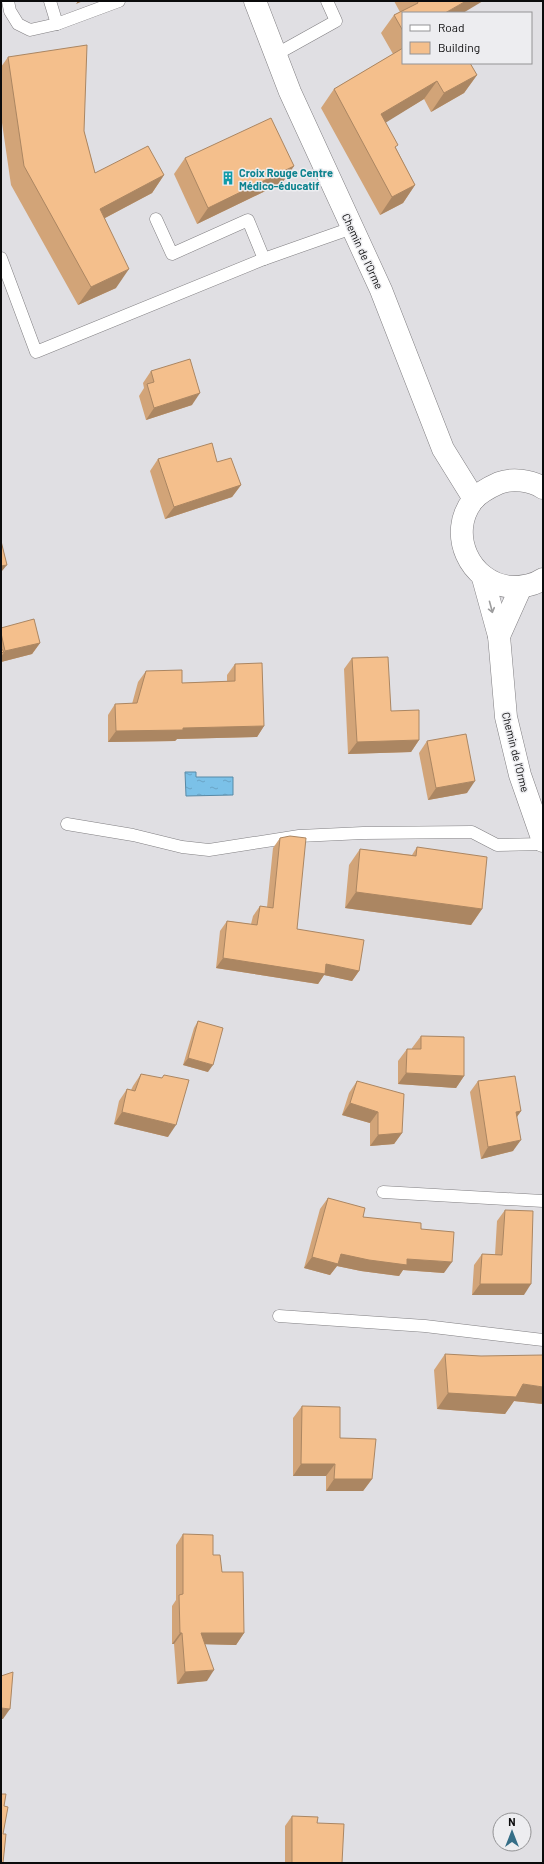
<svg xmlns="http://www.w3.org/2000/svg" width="544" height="1864" font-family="Barlow,sans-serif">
  <defs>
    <pattern id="water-ripples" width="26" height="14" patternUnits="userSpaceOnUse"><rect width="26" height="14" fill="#7bc1e8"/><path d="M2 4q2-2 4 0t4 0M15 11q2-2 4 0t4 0" fill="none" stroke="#69a4c6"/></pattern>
  </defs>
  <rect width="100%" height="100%" fill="#e0dfe3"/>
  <!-- water -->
  <polygon fill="url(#water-ripples)" stroke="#598aa6" points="185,772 196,772 196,777 233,777 233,795 186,796"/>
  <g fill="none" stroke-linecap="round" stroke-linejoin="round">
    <!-- service casing -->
    <g stroke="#807f82" stroke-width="13">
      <g id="service">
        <polyline points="8,1 10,11 18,24 30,30 57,24 119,1"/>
        <polyline points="50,1 57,24"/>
        <polyline points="275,55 336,21 327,1"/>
        <polyline points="156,219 172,254 248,220 264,259"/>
        <polyline points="1,258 36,352 264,259 352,228"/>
        <polyline points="67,824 133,835 182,847 209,850 299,836 363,833 472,832 497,845 543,844"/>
        <polyline points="383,1192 543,1201"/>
        <polyline points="279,1316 425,1326 543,1340"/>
      </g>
    </g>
    <!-- tertiary casing -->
    <g stroke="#807f82" stroke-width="23">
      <g id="tertiary">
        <polyline points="255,1 290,92 381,290 443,449 474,499"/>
        <path d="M543,488C531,480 512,478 499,483C490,487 480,492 473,500C447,533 469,583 511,587C522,587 533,586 543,579"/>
        <polyline points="483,578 499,636 506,717 520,775 543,841"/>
        <polyline points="499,636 521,587"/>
      </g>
    </g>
    <!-- service -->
    <use href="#service" stroke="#fff" stroke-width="12"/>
    <!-- tertiary -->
    <use href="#tertiary" stroke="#fff" stroke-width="22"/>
  </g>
  <!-- wall -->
  <g fill="#d2a478">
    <polygon points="394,1 483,1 403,13 403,63 477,75 464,93 431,112 424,99 385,122 396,148 415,185 403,203 380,215 321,108 334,89 393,54 381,33 394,15 400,12"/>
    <polygon points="8,57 84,131 95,173 164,175 152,193 105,218 116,288 78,305 11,185 1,116 1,67"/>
    <polygon points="185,158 294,166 282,183 197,224 174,174"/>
    <polygon points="151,371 192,405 146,420 139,396 144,388 143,383"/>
    <polygon points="158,459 217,462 241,485 232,497 165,519 150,471"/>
    <polygon points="1,628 40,643 32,654 1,662"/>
    <polygon points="352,658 391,711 419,740 411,752 348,754 344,669"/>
    <polygon points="235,664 264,726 257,737 177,739 175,741 108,742 108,715 115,704 132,704 138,682 146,671 182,683 227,681 227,675"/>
    <polygon points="427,741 467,793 428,800 419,753"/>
    <polygon points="280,838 297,929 359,971 352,981 324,975 318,984 216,968 220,931 227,921 251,924 253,916 260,906 267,907 273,848"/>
    <polygon points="417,847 482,909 471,925 345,908 349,865 360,849 412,855"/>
    <polygon points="198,1021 208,1072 183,1065 194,1028"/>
    <polygon points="421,1036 464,1076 456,1088 398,1084 398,1061 407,1049 412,1049 412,1048"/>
    <polygon points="141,1074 168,1137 114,1124 119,1101 127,1089 131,1090 133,1086"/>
    <polygon points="357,1081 402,1133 394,1144 370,1146 370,1123 342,1115 349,1093"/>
    <polygon points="478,1081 521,1111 517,1117 513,1151 481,1159 470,1092"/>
    <polygon points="328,1198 363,1217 421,1229 444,1273 403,1270 399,1276 361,1271 337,1266 330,1275 304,1268 320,1209"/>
    <polygon points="505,1210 524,1295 472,1295 474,1265 482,1254 495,1255 497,1221"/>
    <polygon points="445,1354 543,1404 514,1401 505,1414 437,1409 434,1370"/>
    <polygon points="302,1406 340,1438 372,1479 363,1491 326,1491 326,1476 293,1476 293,1418"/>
    <polygon points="183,1534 213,1555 222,1572 244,1633 236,1645 205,1644 207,1681 177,1684 174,1644 172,1644 172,1606 176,1600 176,1545"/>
    <polygon points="292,1816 317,1823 342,1863 285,1863 285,1826"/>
  </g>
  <!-- shaded-wall -->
  <g fill="#ab8662">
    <polygon points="78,1 83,1 76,4"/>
    <polygon points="466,1 483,1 463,13 445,13"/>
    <polygon points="477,75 464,93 431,112 444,93"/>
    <polygon points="437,81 424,99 369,133 381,114"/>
    <polygon points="294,166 282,183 197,224 208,208"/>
    <polygon points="164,175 152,193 88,227 100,209"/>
    <polygon points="415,185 403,203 380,215 392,197"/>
    <polygon points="129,269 116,288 78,305 91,287"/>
    <polygon points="200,393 192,405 146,420 154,408"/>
    <polygon points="241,485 232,497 165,519 174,507"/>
    <polygon points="7,565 2,571 1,571 1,566"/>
    <polygon points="40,643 32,654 1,662 1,657 5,651"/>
    <polygon points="264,726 257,737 177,739 175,741 108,742 116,731 183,728"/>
    <polygon points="419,740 411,752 348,754 357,742"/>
    <polygon points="475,781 467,793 428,800 436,788"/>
    <polygon points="356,892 482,909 471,925 345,908"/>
    <polygon points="223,958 326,964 359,971 352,981 324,975 318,984 216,968"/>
    <polygon points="188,1058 213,1065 208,1072 183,1065"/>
    <polygon points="406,1073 464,1076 456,1088 398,1084"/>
    <polygon points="350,1103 378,1112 370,1123 342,1115"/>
    <polygon points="521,1111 513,1122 516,1112"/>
    <polygon points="122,1112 176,1125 168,1137 114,1124"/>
    <polygon points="402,1133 394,1144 370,1146 378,1135"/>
    <polygon points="521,1140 513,1151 481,1159 488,1147"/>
    <polygon points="341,1254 407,1259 452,1262 444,1273 403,1270 399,1276 361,1271 337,1266 330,1275 304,1268 312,1257"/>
    <polygon points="480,1284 531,1284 524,1295 472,1295"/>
    <polygon points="523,1384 543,1387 543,1404 514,1401 505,1414 437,1409 448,1393"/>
    <polygon points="301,1464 335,1464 326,1476 293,1476"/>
    <polygon points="334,1479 372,1479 363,1491 326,1491"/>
    <polygon points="180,1633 182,1633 174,1644 172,1644"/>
    <polygon points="201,1633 244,1633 236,1645 193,1644"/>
    <polygon points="214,1670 207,1681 177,1684 185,1672"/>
    <polygon points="1,1708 10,1709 3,1719 1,1719"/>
  </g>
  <!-- building -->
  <g fill="#f4bf8c" stroke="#ab8662">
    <polygon points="417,1 466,1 445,13 403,13 403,31 394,15 418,3"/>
    <polygon points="87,45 84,131 95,173 148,146 164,175 100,209 129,269 91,287 24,166 8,57"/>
    <polygon points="403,48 403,63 470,63 477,75 444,93 437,81 381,114 398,145 395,147 415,185 392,197 334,89"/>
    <polygon points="271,118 294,166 208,208 185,158"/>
    <polygon points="190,359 200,393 154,408 147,384 154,382 151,371"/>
    <polygon points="212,443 217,462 231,458 241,485 174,507 158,459"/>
    <polygon points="1,541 7,565 1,566"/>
    <polygon points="34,619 40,643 5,651 1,633 1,628"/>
    <polygon points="1,648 4,652 1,653"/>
    <polygon points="388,657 391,711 419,710 419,740 357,742 352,658"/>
    <polygon points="262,663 264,726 183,728 183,730 116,731 115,704 137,703 146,671 182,670 182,683 235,681 235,664"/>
    <polygon points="466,734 475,781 436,788 427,741"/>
    <polygon points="290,836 306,838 297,929 364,940 359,971 326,964 325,974 223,958 227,921 257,925 260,906 273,908 280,838"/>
    <polygon points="417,847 487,857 482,909 356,892 360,849 416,856"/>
    <polygon points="198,1021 223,1028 213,1065 188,1058"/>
    <polygon points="421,1036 464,1037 464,1076 406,1073 407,1049 421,1049"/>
    <polygon points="141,1074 162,1078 164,1075 189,1080 176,1125 122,1112 127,1089 135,1091"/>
    <polygon points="515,1076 521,1111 516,1112 521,1140 488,1147 478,1081"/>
    <polygon points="357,1081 404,1094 402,1133 378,1135 378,1112 350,1103"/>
    <polygon points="328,1198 365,1208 363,1217 421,1223 421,1229 454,1232 452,1262 407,1259 407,1265 369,1260 341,1254 338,1264 312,1257"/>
    <polygon points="505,1210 533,1211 531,1284 480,1284 482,1254 502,1255"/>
    <polygon points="445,1354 481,1356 543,1355 543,1387 523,1384 516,1397 448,1393"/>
    <polygon points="302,1406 340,1407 340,1438 376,1439 372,1479 334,1479 335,1464 301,1464"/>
    <polygon points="183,1534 213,1535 213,1555 220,1555 222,1572 243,1572 244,1633 201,1633 214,1670 185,1672 182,1633 180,1633 179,1595 183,1594"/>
    <polygon points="13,1672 10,1709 1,1708 1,1676"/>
    <polygon points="1,1794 6,1794 4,1806 8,1807 3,1834 6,1834 3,1863 1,1863"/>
    <polygon points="292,1816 318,1817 317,1823 344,1824 342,1863 292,1863"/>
  </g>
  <!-- one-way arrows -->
  <defs><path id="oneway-shaft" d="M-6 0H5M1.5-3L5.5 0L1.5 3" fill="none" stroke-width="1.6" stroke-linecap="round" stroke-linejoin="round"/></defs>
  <use stroke="#9d9d9e" href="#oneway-shaft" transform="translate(491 607) rotate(75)"/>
  <!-- icons -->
  <defs>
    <g id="building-bare" transform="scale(1.08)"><path d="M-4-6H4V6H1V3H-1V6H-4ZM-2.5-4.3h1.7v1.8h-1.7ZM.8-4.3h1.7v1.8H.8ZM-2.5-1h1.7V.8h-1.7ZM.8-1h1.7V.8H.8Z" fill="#0f9aa8" stroke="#ededf0" stroke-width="2.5" paint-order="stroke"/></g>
  </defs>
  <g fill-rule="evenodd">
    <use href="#building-bare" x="228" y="178"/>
  </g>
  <g text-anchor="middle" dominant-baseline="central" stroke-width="3" stroke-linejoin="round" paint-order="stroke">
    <!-- culture labels -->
    <g font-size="11" font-weight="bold" fill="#0d838f" stroke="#ededf0" text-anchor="start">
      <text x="239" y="172">Croix Rouge Centre<tspan x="239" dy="13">Médico-éducatif</tspan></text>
    </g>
    <!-- street labels -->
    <g font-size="11" fill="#0b0b0c" stroke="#ededf0">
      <text transform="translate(363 251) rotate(65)">Chemin de l'Orme</text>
      <text transform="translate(516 752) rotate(76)">Chemin de l'Orme</text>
    </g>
  </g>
  <!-- border -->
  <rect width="544" height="1864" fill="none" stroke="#0b0b0c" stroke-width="4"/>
  <!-- legend -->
  <rect x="402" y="12" width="130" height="52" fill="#ededf0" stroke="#939395"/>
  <rect x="410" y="25" width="20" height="6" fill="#ffffff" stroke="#939395"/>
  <text x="438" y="32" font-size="12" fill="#0b0b0c">Road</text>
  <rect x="410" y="42" width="20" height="12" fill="#f4bf8c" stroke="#939395"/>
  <text x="438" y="52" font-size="12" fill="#0b0b0c">Building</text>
  <!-- north arrow -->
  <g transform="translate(512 1832)"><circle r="19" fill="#ededf0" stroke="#939395"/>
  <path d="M0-3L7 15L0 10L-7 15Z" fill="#356e87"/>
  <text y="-6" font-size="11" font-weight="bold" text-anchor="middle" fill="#0b0b0c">N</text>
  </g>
</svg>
